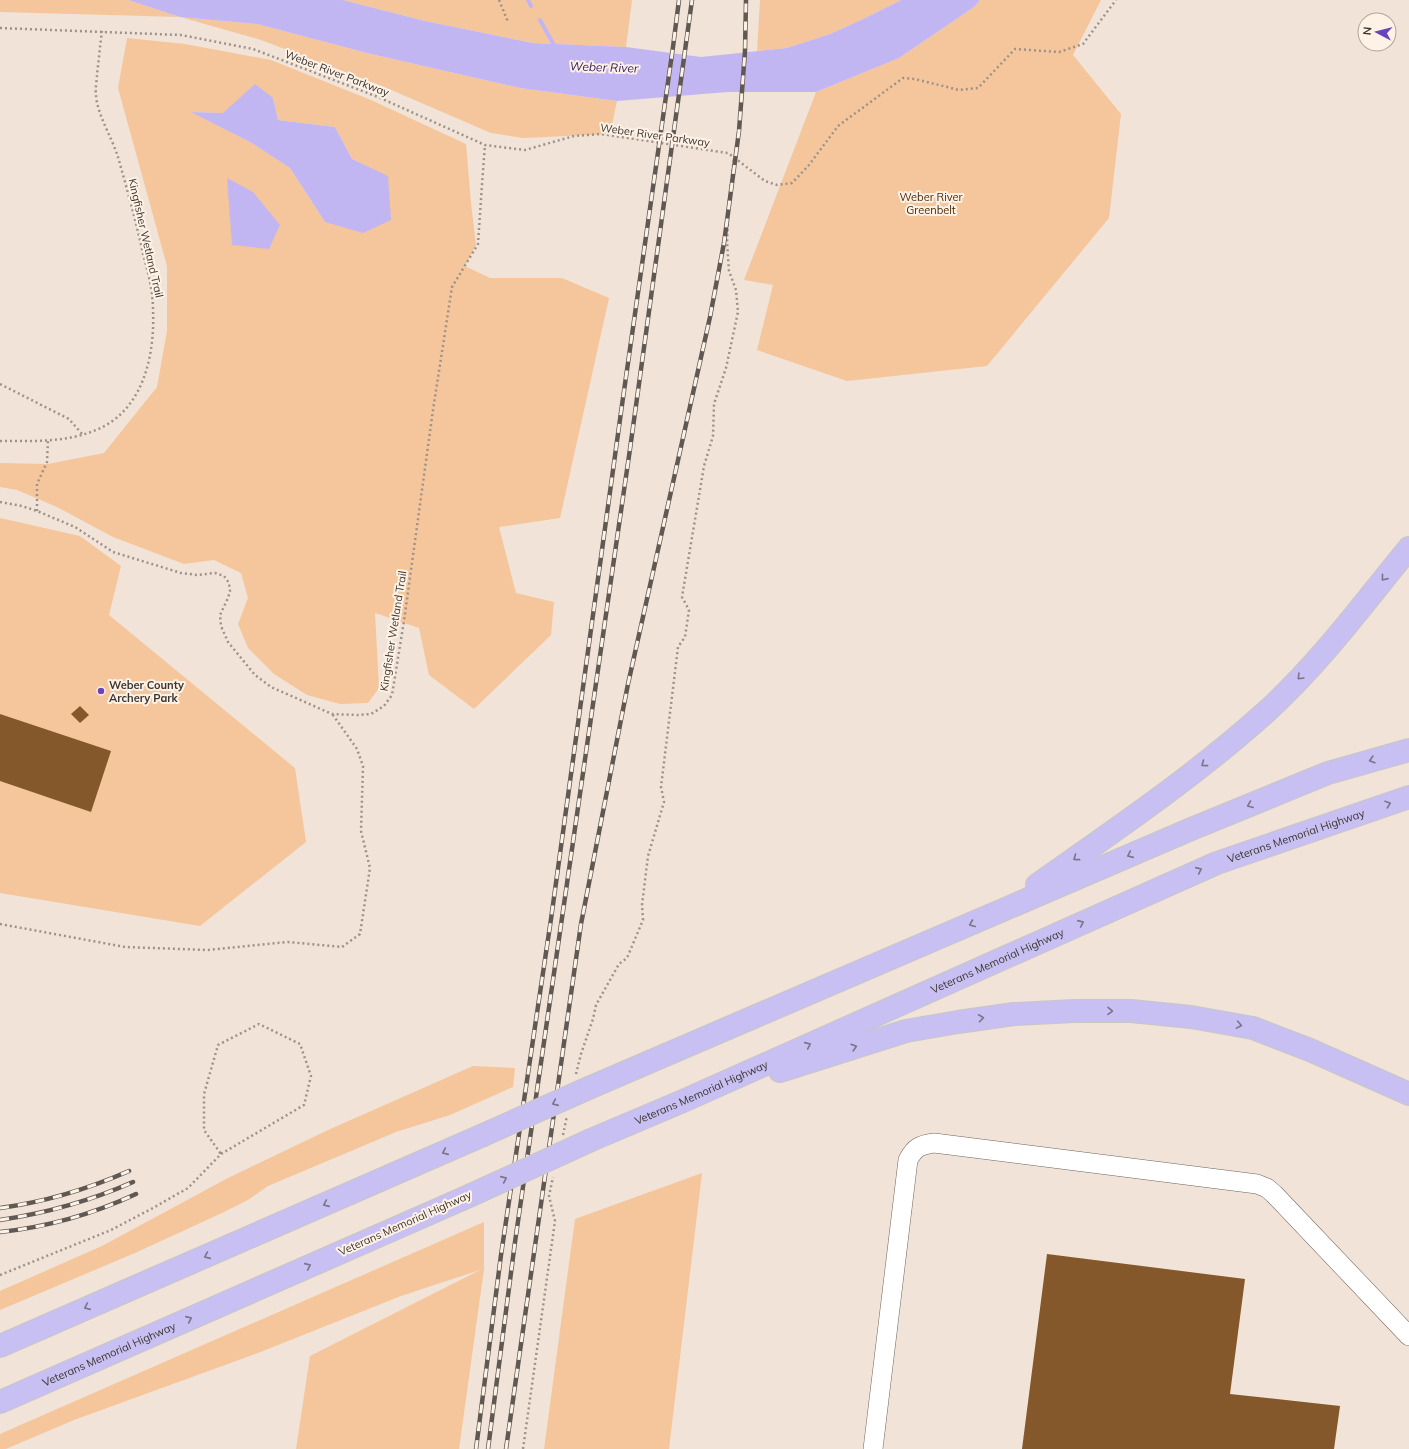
<svg xmlns="http://www.w3.org/2000/svg" width="1409" height="1449" font-family="Mulish,sans-serif">
  <rect width="100%" height="100%" fill="#f1e3d8"/>
  <!-- green -->
  <g fill="#f5c69b" fill-rule="evenodd">
    <polygon points="0,0 128,0 180,17 257,24 371,54 520,88 617,101 610,134 523,138 491,133 382,86 261,40 180,17 0,12"/>
    <polygon points="343,0 632,0 626,47 533,43 425,21"/>
    <polygon points="760,0 901,0 861,20 830,34 787,48 757,51"/>
    <polygon points="980,0 1101,0 1073,55 1121,114 1109,218 987,366 847,381 757,350 773,285 744,280 816,92 899,58 974,7"/>
    <path d="M127,38L185,44L271,60L371,100L466,144L471,203L476,245L465,266L490,278H562L609,298L560,518L499,527L516,593L554,602L551,635L474,709L429,675L419,628L375,613L379,688L368,703L340,704L307,695L274,674L248,648L238,624L248,598L241,573L214,560L184,564L113,537L57,507L17,490L0,487V463L48,464L104,453L157,387L167,331V266L118,88ZM273,98L278,120L335,127L352,159L388,177L325,222L290,168L250,142L192,112L223,113Z"/>
    <polygon points="0,518 80,536 121,566 109,615 295,768 306,842 200,926 0,893"/>
    <polygon points="473,1066 515,1068 513,1087 450,1115 396,1132 268,1186 248,1200 222,1213 135,1253 0,1310 0,1291 102,1246 226,1179 328,1130"/>
    <polygon points="702,1173 669,1449 544,1449 575,1219"/>
    <polygon points="484,1222 484,1269 459,1449 296,1449 310,1356 480,1270 401,1296 258,1353 74,1420 6,1449 0,1449 0,1434"/>
  </g>
  <!-- water -->
  <g fill="#c2b6f2">
    <polygon points="128,0 343,0 425,21 533,43 626,47 701,57 787,48 830,34 861,20 901,0 980,0 974,7 899,58 816,92 728,92 617,101 520,88 371,54 257,24 180,17"/>
    <polygon points="255,84 273,98 278,120 335,127 352,159 388,176 391,220 363,233 325,222 290,168 250,142 191,112 223,113"/>
    <polygon points="227,178 253,192 280,225 269,249 232,245"/>
  </g>
  <g fill="none" stroke-linecap="round" stroke-linejoin="round">
    <!-- stream -->
    <g stroke="#c2b6f2" stroke-width="4">
      <polyline points="528,0 531,6"/>
      <polyline points="540,20 555,47"/>
    </g>
  </g>
  <!-- building -->
  <g fill="#84582b">
    <polygon points="80,706 89,715 80,723 71,714"/>
    <polygon points="0,714 111,751 91,812 0,781"/>
    <polygon points="1047,1254 1245,1279 1230,1394 1340,1406 1334,1449 1022,1449"/>
  </g>
  <g fill="none" stroke-linecap="round" stroke-linejoin="round">
    <!-- minor casing -->
    <g stroke="#70645a" stroke-width="20">
      <path id="minor" d="M873,1449L908,1160C915,1147 920,1145 934,1143L1257,1184L1267,1188L1274,1194L1409,1336"/>
    </g>
    <!-- highway casing -->
    <g stroke="#c8c7c5" stroke-width="24">
      <g id="highway">
        <path d="M1037,885C1115,830 1195,776 1266,712C1320,663 1363,604 1409,548"/>
        <polyline points="780,1071 906,1031 958,1022 1014,1014 1074,1011 1131,1011 1191,1017 1253,1028 1310,1050 1409,1094"/>
        <polyline points="591,1087 1189,830 1328,773 1409,750"/>
        <path id="s1" d="M591,1140L683,1101L1217,863L1409,797"/>
        <polyline points="0,1346 481,1136"/>
        <path id="s2" d="M0,1402L469,1196"/>
      </g>
    </g>
    <!-- path -->
    <g stroke="#9c928a" stroke-width="2.5" stroke-dasharray="2 3" stroke-linecap="butt">
      <polyline points="499,0 508,22"/>
      <polyline points="0,28 181,35 253,49 378,97 485,145 525,150 574,136 601,134 728,153 765,181 777,185 792,183 809,165 838,126 903,78 915,79 959,90 978,88 1015,49 1059,52 1083,44 1116,0"/>
      <polyline points="0,384 69,419 83,435"/>
      <path d="M0,441C32,441 65,443 96,430C143,411 155,356 153,310C153,291 148,272 143,254C136,221 127,189 118,157C112,138 97,114 96,95C95,88 97,80 97,74C99,59 100,45 102,31"/>
      <polyline points="0,502 22,506 37,511 75,527 113,552 181,573 197,575 215,573 224,576 229,583 230,591 228,598 220,615 221,626 228,642 255,675 271,687 332,714 357,715 371,714 384,706 392,695 404,621 433,410 452,287 478,244 482,184 485,145"/>
      <polyline points="37,511 37,484 47,462 48,440"/>
      <polyline points="0,924 125,947 208,950 288,942 342,947 360,934 370,868 361,831 363,766 357,749 333,715"/>
      <polyline points="576,1074 581,1054 593,1019 596,1005 619,964 627,958 643,920 642,905 648,856 664,802 661,787 678,647 685,637 689,610 682,597 704,466 713,436 714,404 726,368 738,312 736,290 729,271 727,242 729,199 734,158"/>
      <polyline points="563,1135 567,1116"/>
      <polyline points="0,1275 111,1230 153,1208 188,1188 221,1154 304,1105 311,1076 300,1044 259,1024 218,1045 204,1094 204,1130 221,1154"/>
      <polyline points="523,1449 555,1221 549,1196 553,1177"/>
    </g>
    <!-- minor -->
    <use href="#minor" stroke="#fff" stroke-width="19"/>
    <!-- highway -->
    <use href="#highway" stroke="#c8bff2" stroke-width="22"/>
    <!-- rail casing -->
    <g stroke="#605953" stroke-width="4.5">
      <g id="rail">
        <path d="M0,1208C45,1202 88,1189 129,1171"/>
        <path d="M0,1220C47,1213 90,1201 133,1182"/>
        <path d="M0,1232C48,1227 93,1214 136,1194"/>
        <polyline points="476,1449 501,1255 551,919 622,405 673,47 679,0"/>
        <polyline points="488,1449 515,1242 630,449 692,0"/>
        <polyline points="506,1449 581,924 628,684 710,317 724,243 739,131 745,51 746,0"/>
      </g>
    </g>
    <!-- rail -->
    <use href="#rail" stroke="#fef1e5" stroke-width="3" stroke-dasharray="9" stroke-linecap="butt"/>
    <!-- highway-bridge casing -->
    <g stroke="#c8c7c5" stroke-width="24" stroke-linecap="butt">
      <g id="highway-bridge">
        <polyline points="481,1136 591,1087"/>
        <polyline points="469,1196 591,1140"/>
      </g>
    </g>
    <!-- highway-bridge -->
    <use href="#highway-bridge" stroke="#c8bff2" stroke-width="22"/>
  </g>
  <!-- one-way arrows -->
  <defs><path id="oneway-chevron" d="M-2-3.5L2.5 0L-2 3.5" fill="none" stroke-width="1.6" stroke-linecap="round" stroke-linejoin="round"/></defs>
  <g stroke="#7a7488">
    <use href="#oneway-chevron" transform="translate(1384 578) rotate(129)"/>
    <use href="#oneway-chevron" transform="translate(1300 677) rotate(135)"/>
    <use href="#oneway-chevron" transform="translate(1372 760) rotate(164)"/>
    <use href="#oneway-chevron" transform="translate(1204 764) rotate(143)"/>
    <use href="#oneway-chevron" transform="translate(1388 804) rotate(-19)"/>
    <use href="#oneway-chevron" transform="translate(1250 805) rotate(158)"/>
    <use href="#oneway-chevron" transform="translate(1130 855) rotate(156)"/>
    <use href="#oneway-chevron" transform="translate(1076 858) rotate(144)"/>
    <use href="#oneway-chevron" transform="translate(1199 870) rotate(-24)"/>
    <use href="#oneway-chevron" transform="translate(1081 923) rotate(-24)"/>
    <use href="#oneway-chevron" transform="translate(972 924) rotate(157)"/>
    <use href="#oneway-chevron" transform="translate(1110 1011) rotate(1)"/>
    <use href="#oneway-chevron" transform="translate(981 1018) rotate(-8)"/>
    <use href="#oneway-chevron" transform="translate(1239 1025) rotate(10)"/>
    <use href="#oneway-chevron" transform="translate(808 1045) rotate(-24)"/>
    <use href="#oneway-chevron" transform="translate(854 1047) rotate(-17)"/>
    <use href="#oneway-chevron" transform="translate(555 1103) rotate(156)"/>
    <use href="#oneway-chevron" transform="translate(445 1152) rotate(156)"/>
    <use href="#oneway-chevron" transform="translate(504 1179) rotate(-24)"/>
    <use href="#oneway-chevron" transform="translate(326 1204) rotate(156)"/>
    <use href="#oneway-chevron" transform="translate(207 1256) rotate(156)"/>
    <use href="#oneway-chevron" transform="translate(308 1266) rotate(-24)"/>
    <use href="#oneway-chevron" transform="translate(87 1307) rotate(156)"/>
    <use href="#oneway-chevron" transform="translate(189 1319) rotate(-24)"/>
  </g>
  <!-- markers -->
  <circle fill="#6a44bc" stroke="#fef1e5" stroke-width="1.5" cx="101" cy="691" r="4"/>
  <g text-anchor="middle" dominant-baseline="central" stroke-width="4" stroke-linejoin="round" paint-order="stroke">
    <!-- street labels -->
    <g font-size="11" fill="#3b3631" stroke="#fef1e5">
      <text transform="translate(337 73) rotate(21)">Weber River Parkway</text>
      <text transform="translate(655 135) rotate(8)">Weber River Parkway</text>
      <text transform="translate(146 238) rotate(77)">Kingfisher Wetland Trail</text>
      <text transform="translate(393 631) rotate(-81)">Kingfisher Wetland Trail</text>
      <text stroke="none"><textPath href="#s1" startOffset="768">Veterans Memorial Highway</textPath></text>
      <text stroke="none"><textPath href="#s1" startOffset="444">Veterans Memorial Highway</textPath></text>
      <text stroke="none"><textPath href="#s1" startOffset="120">Veterans Memorial Highway</textPath></text>
      <text transform="translate(405 1223) rotate(-24)">Veterans Memorial Highway</text>
      <text stroke="none"><textPath href="#s2" startOffset="119">Veterans Memorial Highway</textPath></text>
    </g>
    <!-- park labels -->
    <g font-size="11" fill="#4b2a05" stroke="#fef1e5">
      <text x="931" y="197">Weber River<tspan x="931" dy="13">Greenbelt</tspan></text>
    </g>
    <!-- poi labels -->
    <g font-size="11" font-weight="bold" fill="#3b3631" stroke="#fef1e5" text-anchor="start">
      <text x="109" y="685">Weber County<tspan x="109" dy="13">Archery Park</tspan></text>
    </g>
    <!-- water labels -->
    <g font-size="12" font-style="italic" fill="#362064" stroke="#fef1e5">
      <text transform="translate(604 67) rotate(2)">Weber River</text>
    </g>
  </g>
  <!-- north arrow -->
  <g transform="translate(1377 32) rotate(277)"><circle r="19" fill="#fef1e5" stroke="#b0a69d"/>
  <path d="M0-3L7 15L0 10L-7 15Z" fill="#6a44bc"/>
  <text y="-6" font-size="11" font-weight="bold" text-anchor="middle" fill="#3b3631">N</text>
  </g>
</svg>
